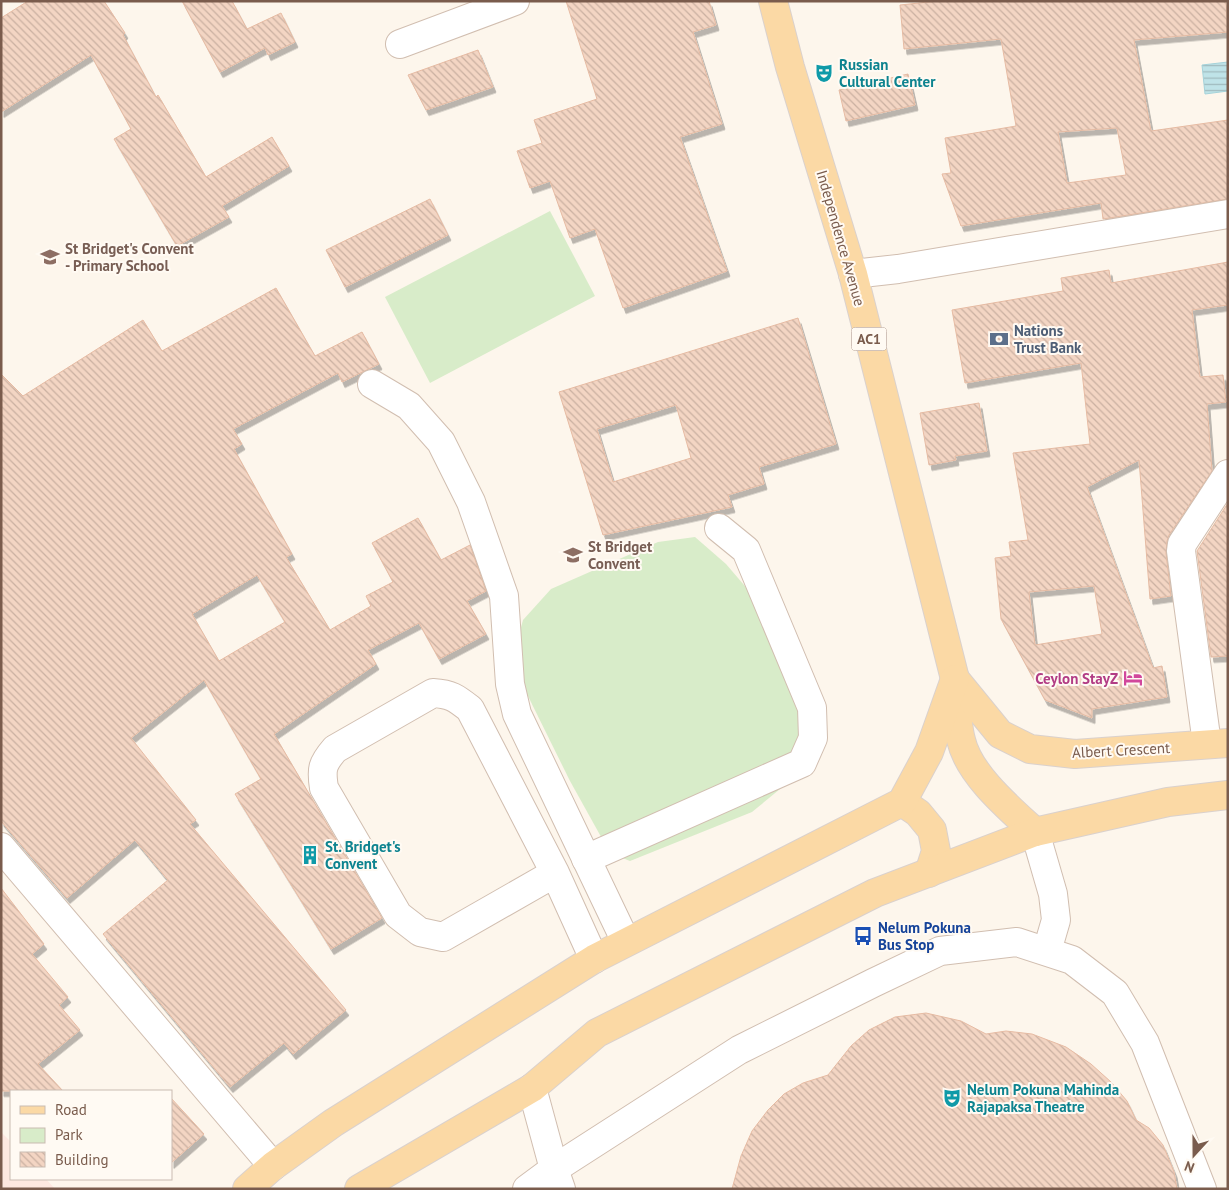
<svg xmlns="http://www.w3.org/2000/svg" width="1229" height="1190" font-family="'PT Sans',sans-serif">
  <defs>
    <pattern id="water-rules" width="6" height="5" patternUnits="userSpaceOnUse" patternTransform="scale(1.25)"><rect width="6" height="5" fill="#bfe3e8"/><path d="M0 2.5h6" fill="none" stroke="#a0bbbe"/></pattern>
    <pattern id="building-back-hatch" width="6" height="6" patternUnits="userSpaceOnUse" patternTransform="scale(1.25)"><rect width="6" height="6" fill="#f3d5c3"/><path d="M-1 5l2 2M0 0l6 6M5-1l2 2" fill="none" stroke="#cab0a1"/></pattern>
    <filter id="shadow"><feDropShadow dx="3" dy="5.5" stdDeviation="0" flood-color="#0004"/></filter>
  </defs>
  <rect width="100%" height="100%" fill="#fdf6ec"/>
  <!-- commercial -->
  <polygon fill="#fde8e0" points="1,1132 11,1142 11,1179 46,1179 55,1189 1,1189"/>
  <!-- green -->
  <g fill="#d8ecc9">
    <polygon points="550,211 595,296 430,383 385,297"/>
    <polygon points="695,537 726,564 756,599 802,683 807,767 752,812 630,861 610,853 570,781 524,688 517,642 523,620 551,589 658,542"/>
  </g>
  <!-- water -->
  <polygon fill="url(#water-rules)" stroke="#a5d3da" points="1228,62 1228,91 1205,94 1202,65"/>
  <!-- building -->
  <g fill="url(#building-back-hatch)" stroke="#e6bba3" fill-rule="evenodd" filter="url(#shadow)">
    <polygon points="28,1 104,1 125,33 123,35 156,97 158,95 206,177 272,137 289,166 222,206 229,217 177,246 114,139 131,129 91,55 1,112 1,18"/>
    <polygon points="182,1 232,1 247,29 281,13 295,42 268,55 265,48 220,72"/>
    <polygon points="566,1 709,1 716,25 693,32 722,124 680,137 727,271 623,308 595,229 570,238 550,181 530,188 517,151 542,143 534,120 597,99"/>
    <path d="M938,1H1226L1228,32L1134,40L1151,131L1228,120V199L1103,219L1101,203L961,226L942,174L951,173L945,138L1016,126L1001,39L904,49L900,5ZM1117,128L1126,175L1067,183L1058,132Z"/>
    <polygon points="478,50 493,87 426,110 408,75"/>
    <polygon points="908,74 915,105 846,121 839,90"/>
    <polygon points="430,199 448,235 345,287 326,250"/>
    <path d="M1228,262V305L1192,310L1200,377L1223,375L1226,402L1207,404L1212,471L1169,535L1167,541L1166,553L1171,596L1150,599L1139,460L1087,487L1153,668L1162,666L1167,697L1092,709V718L1045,700L1001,619L995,558L1011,556L1009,542L1028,540L1013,453L1090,444L1081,363L965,383L952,310L1063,291L1061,278L1109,270L1111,283ZM1094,586L1102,634L1035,645L1029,592Z"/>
    <path d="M276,288L315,356L362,332L379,364L342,382L338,373L233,429L242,444L234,449L292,554L286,557L330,630L371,606L366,596L393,582L372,543L418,518L441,560L470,545L486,591L467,601L486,634L439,659L419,623L368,650L376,664L274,734L382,918L331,949L235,794L261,779L204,680L131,738L196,820L190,824L346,1010L293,1054L284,1043L230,1087L103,934L168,880L135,840L67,898L1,821V374L23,396L143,320L162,351ZM257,575L285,622L219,661L192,614Z"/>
    <path d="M798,318L836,444L759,467L764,484L728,495L732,507L603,535L559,392ZM676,405L691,458L613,482L597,429Z"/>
    <polygon points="979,403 987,451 955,456 956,460 929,465 920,413"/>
    <polygon points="1228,503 1228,656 1211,657 1197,551"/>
    <polygon points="1,888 44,944 32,954 68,997 59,1005 80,1030 38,1064 63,1091 1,1091"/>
    <polygon points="926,1013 961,1021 986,1034 1006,1031 1032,1034 1066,1047 1091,1064 1111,1082 1127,1101 1136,1120 1149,1128 1163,1145 1174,1172 1177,1189 732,1189 741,1156 752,1131 768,1110 784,1094 803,1083 828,1075 851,1046 869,1030 895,1017"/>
    <polygon points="171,1098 204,1134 171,1163"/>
  </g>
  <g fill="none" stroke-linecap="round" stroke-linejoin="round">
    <!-- minor casing -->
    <g stroke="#d1beb0" stroke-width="30">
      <g id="minor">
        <polyline points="400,44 515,1"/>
        <polyline points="853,274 898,269 1228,214"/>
        <polyline points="372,384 409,406 441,442 471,502 504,596 510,684 517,714 626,942"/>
        <polyline points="1207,744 1181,551 1182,544 1228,474"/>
        <polyline points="1035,832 1053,894 1056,920 1047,951"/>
        <polyline points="1,847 273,1166"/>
        <polyline points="586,859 802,763 813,738 812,708 746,550 719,528"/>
        <path d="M555,873L443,937L420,932L398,915L324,788C321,769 322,764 335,749L433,693C451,694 456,698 470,709L555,873L594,959"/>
        <polyline points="532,1088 554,1169 561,1189"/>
        <polyline points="527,1189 554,1169 739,1050 873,983 940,951 1017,942 1072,960 1115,993 1145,1043 1202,1189"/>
      </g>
    </g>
    <!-- major casing -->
    <g stroke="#dad1cd" stroke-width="30">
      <g id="major">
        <path d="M773,1L790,67L853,274L955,679C957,698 956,722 961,740C969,775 1010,809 1035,832"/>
        <polyline points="955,679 1000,734 1030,749 1075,754 1228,743"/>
        <polyline points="902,802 918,813 932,830 936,851 929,873"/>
        <polyline points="247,1189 273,1166 333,1123 594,959 902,802 929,752 955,679"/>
        <polyline points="359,1189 532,1088 597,1033 875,893 1035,832 1168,802 1228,795"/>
      </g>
    </g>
    <!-- minor -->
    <use href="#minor" stroke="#fff" stroke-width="28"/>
    <!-- major -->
    <use href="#major" stroke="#fbd9a5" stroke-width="28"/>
  </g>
  <!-- icons -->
  <defs>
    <g id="theatre-bare" transform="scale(1.5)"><path d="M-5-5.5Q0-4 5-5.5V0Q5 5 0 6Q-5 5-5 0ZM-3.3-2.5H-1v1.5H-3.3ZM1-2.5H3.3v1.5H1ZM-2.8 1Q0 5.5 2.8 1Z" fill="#0f9aa8" stroke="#fffaf3" stroke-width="2.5" paint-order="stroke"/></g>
    <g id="school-bare" transform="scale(1.5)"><path d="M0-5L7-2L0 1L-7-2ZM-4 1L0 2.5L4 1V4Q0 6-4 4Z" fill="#8d6e63" stroke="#fffaf3" stroke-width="2.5" paint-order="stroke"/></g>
    <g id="bank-bare" transform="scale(1.5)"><path d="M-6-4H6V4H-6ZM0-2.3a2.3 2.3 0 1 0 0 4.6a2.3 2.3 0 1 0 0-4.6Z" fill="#5c6f8a" stroke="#fffaf3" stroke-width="2.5" paint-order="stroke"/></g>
    <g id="hotel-bare" transform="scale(1.5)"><path d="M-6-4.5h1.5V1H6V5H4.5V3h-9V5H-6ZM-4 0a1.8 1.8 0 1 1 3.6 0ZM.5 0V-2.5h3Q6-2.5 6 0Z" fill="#d1479c" stroke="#fffaf3" stroke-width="2.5" paint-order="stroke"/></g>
    <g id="building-bare" transform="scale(1.5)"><path d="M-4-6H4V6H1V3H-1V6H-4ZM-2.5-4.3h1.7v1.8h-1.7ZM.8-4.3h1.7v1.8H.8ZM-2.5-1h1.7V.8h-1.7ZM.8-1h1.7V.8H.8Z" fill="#0f9aa8" stroke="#fffaf3" stroke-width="2.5" paint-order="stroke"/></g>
    <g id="bus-bare" transform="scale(1.5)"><path d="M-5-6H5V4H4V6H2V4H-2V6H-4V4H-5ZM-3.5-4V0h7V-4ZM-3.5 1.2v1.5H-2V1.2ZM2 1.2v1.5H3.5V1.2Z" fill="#1a4fb4" stroke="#fffaf3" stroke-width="2.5" paint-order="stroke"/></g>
  </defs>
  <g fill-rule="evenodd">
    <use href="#theatre-bare" x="824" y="73"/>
    <use href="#school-bare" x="50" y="257"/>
    <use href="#bank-bare" x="999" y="339"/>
    <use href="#school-bare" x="573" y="555"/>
    <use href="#hotel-bare" x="1133" y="678"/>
    <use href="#building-bare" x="310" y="855"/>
    <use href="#bus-bare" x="863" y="936"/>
    <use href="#theatre-bare" x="952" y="1098"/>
  </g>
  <g text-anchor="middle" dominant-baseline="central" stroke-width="4" stroke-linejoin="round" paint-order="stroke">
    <!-- shield labels -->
    <rect fill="#fffaf3" stroke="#a28b7f" stroke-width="1" x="851.5" y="327.5" width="35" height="23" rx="4"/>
    <g font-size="14" font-weight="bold" fill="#7a5c4d">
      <text x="869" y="339">AC1</text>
    </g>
    <!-- culture labels -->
    <g font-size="15" font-weight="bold" fill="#0d838f" stroke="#fffaf3" text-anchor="start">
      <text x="839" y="64">Russian<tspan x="839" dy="17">Cultural Center</tspan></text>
      <text x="325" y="846">St. Bridget's<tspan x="325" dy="17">Convent</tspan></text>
      <text x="967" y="1089">Nelum Pokuna Mahinda<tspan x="967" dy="17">Rajapaksa Theatre</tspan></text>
    </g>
    <!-- street labels -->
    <g font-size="15" fill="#7a5c4d" stroke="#fffaf3">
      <text transform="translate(841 238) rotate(74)">Independence Avenue</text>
      <text transform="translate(1121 750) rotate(-3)">Albert Crescent</text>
    </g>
    <!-- education labels -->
    <g font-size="15" font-weight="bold" fill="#785e54" stroke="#fffaf3" text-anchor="start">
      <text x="65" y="248">St Bridget's Convent<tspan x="65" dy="17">- Primary School</tspan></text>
      <text x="588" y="546">St Bridget<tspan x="588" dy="17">Convent</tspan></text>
    </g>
    <!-- service labels -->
    <g font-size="15" font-weight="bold" fill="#4e5e75" stroke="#fffaf3" text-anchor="start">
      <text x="1014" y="330">Nations<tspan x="1014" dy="17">Trust Bank</tspan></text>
    </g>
    <!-- hotel labels -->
    <g font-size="15" font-weight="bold" fill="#b23c85" stroke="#fffaf3" text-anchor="end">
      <text x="1118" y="678">Ceylon StayZ</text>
    </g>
    <!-- transit labels -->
    <g font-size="15" font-weight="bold" fill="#164399" stroke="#fffaf3" text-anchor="start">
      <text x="878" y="927">Nelum Pokuna<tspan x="878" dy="17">Bus Stop</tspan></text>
    </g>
  </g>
  <!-- border -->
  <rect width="1229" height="1190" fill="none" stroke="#7a5c4d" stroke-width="5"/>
  <!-- legend -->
  <rect x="10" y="1090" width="162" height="90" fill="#fffaf3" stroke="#cabbb1"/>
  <rect x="20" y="1106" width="25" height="8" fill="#fbd9a5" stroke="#cabbb1"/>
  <text x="55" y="1115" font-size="15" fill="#7a5c4d">Road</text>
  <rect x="20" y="1128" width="25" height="15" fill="#d8ecc9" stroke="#cabbb1"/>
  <text x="55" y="1140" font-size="15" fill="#7a5c4d">Park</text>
  <rect x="20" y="1152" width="25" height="15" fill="url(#building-back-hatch)" stroke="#cabbb1"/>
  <text x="55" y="1165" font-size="15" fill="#7a5c4d">Building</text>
  <!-- north arrow -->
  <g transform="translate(1194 1155) rotate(201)" stroke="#fffaf3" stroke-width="4" paint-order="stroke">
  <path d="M0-4L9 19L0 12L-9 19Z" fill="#7a5c4d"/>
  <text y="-8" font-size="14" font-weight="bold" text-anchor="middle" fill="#7a5c4d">N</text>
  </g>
</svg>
